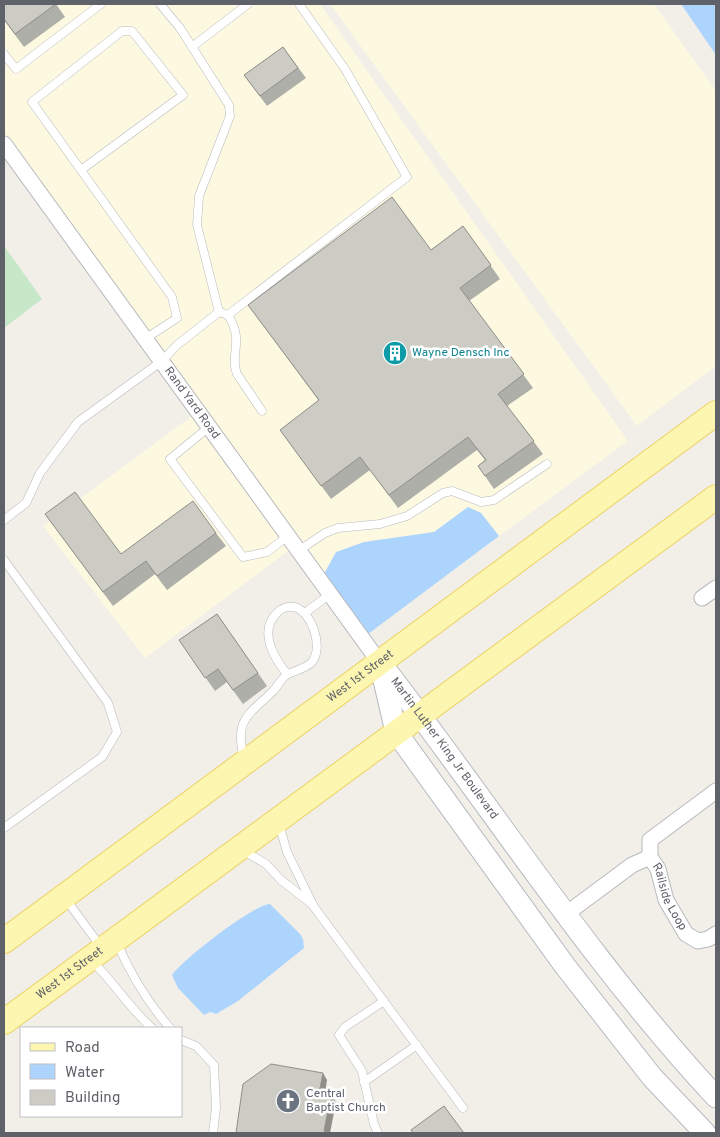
<svg xmlns="http://www.w3.org/2000/svg" width="720" height="1137" font-family="Overpass,sans-serif">
  <rect width="100%" height="100%" fill="#f1efe8"/>
  <!-- commercial -->
  <g fill="#fdf9e1">
    <polygon points="4,4 320,4 628,441 499,536 481,513 468,507 435,532 407,538 324,574 300,542 145,658 43,526 203,408 4,135"/>
    <polygon points="330,4 654,4 716,91 716,366 637,426"/>
  </g>
  <!-- green -->
  <polygon fill="#c6e7c8" points="4,246 42,299 4,328"/>
  <!-- water -->
  <g fill="#acd4fd">
    <polygon points="681,4 716,4 716,55"/>
    <polygon points="468,507 481,513 499,536 368,634 324,574 336,552 364,542 434,532"/>
    <path d="M270,904L300,934L303,939L304,948L238,1001L216,1014L210,1012L204,1015L178,988L172,975C182,960 254,904 270,904Z"/>
  </g>
  <g fill="none" stroke-linecap="round" stroke-linejoin="round">
    <!-- lane casing -->
    <g stroke="#b8b9be" stroke-width="9">
      <g id="lane">
        <polyline points="160,4 180,28 229,105 230,116 199,196 197,225 219,312"/>
        <polyline points="192,47 248,4"/>
        <polyline points="4,54 16,69 101,4"/>
        <polyline points="81,170 183,95 132,31 122,31 32,102 172,297 177,318 145,339"/>
        <polyline points="228,315 407,177 345,69 299,4"/>
        <polyline points="209,427 170,459 243,557 267,552 288,536"/>
        <path d="M4,520L26,503L40,473L78,422L162,361L177,345L219,312L228,315C245,342 229,354 237,374L262,411"/>
        <polyline points="298,551 325,533 338,528 380,524 407,516 443,493 452,491 481,502 494,500 547,464"/>
        <polyline points="4,560 108,703 117,732 102,757 4,828"/>
        <polyline points="305,613 330,594"/>
        <path d="M244,758C234,719 248,716 273,691C278,686 282,677 288,674C296,670 305,669 312,662C324,648 312,611 294,607C288,606 281,608 277,613C258,631 274,658 287,674"/>
        <polyline points="279,824 287,852 314,907 463,1108"/>
        <polyline points="244,851 266,864 281,880 313,905"/>
        <polyline points="65,898 101,947"/>
        <path d="M117,943C131,975 147,1002 170,1028"/>
        <path d="M91,960C114,982 129,1008 152,1028"/>
        <polyline points="181,1040 196,1046 214,1065 216,1108 213,1133"/>
        <polyline points="364,1082 417,1045"/>
        <polyline points="378,1133 374,1124 362,1071 339,1035 345,1027 384,1001"/>
      </g>
    </g>
    <!-- street casing -->
    <g stroke="#b8b9be" stroke-width="17">
      <g id="street">
        <path id="s1" d="M4,144L380,663"/>
        <polyline points="702,598 716,588"/>
        <path id="s2" d="M716,791L650,840V857L658,869L666,900L686,934L698,941L708,939L716,934"/>
        <polyline points="566,914 632,865 650,857"/>
      </g>
    </g>
    <!-- secondary casing -->
    <g stroke="#b6b9bf" stroke-width="23">
      <g id="secondary">
        <polyline points="380,663 396,732 565,966 652,1077 705,1133"/>
        <path id="s3" d="M385,669C495,812 593,965 716,1097"/>
      </g>
    </g>
    <!-- primary casing -->
    <g stroke="#eed164" stroke-width="26">
      <g id="primary">
        <path id="s4" d="M4,941L716,413"/>
        <path id="s5" d="M4,1022L716,497"/>
      </g>
    </g>
    <!-- lane -->
    <use href="#lane" stroke="#fff" stroke-width="8"/>
    <!-- street -->
    <use href="#street" stroke="#fff" stroke-width="15"/>
    <!-- secondary -->
    <use href="#secondary" stroke="#fff" stroke-width="21"/>
    <!-- primary -->
    <use href="#primary" stroke="#fdf6b1" stroke-width="24"/>
  </g>
  <!-- wall -->
  <g fill="#afafa9">
    <polygon points="56,4 65,17 24,47 4,20"/>
    <polygon points="283,47 306,78 267,106 244,75"/>
    <polygon points="463,226 500,279 469,301 533,388 507,406 543,454 494,489 478,466 485,460 477,450 398,508 370,470 331,499 280,430 319,401 248,305 431,250"/>
    <polygon points="45,514 121,554 216,533 226,546 167,590 155,574 113,606"/>
    <polygon points="217,614 267,686 243,704 227,682 215,691 179,640"/>
  </g>
  <!-- shaded-wall -->
  <g fill="#8f8e89">
    <polygon points="323,1073 327,1080 324,1100 319,1093"/>
    <polygon points="331,1095 336,1102 330,1133 324,1131"/>
  </g>
  <!-- building -->
  <g fill="#cccbc4" stroke="#8f8e89">
    <polygon points="4,4 56,4 15,34 4,19"/>
    <polygon points="283,47 298,68 260,96 244,75"/>
    <polygon points="392,197 431,250 463,226 491,265 460,288 524,374 498,394 534,441 485,476 478,466 486,460 468,437 389,495 360,457 321,486 280,430 319,400 248,305"/>
    <polygon points="75,492 121,554 193,501 216,533 157,576 146,561 103,592 45,514"/>
    <polygon points="217,614 258,673 233,690 218,669 205,678 179,640"/>
    <polygon points="271,1064 323,1073 319,1093 331,1095 324,1131 333,1133 236,1133 243,1084"/>
    <polygon points="444,1106 464,1133 413,1133 411,1130"/>
  </g>
  <!-- icons -->
  <defs>
    <g id="building-disc" transform="scale(1.25)"><circle r="9.5" fill="#0f9aa8" stroke="#fff"/><path d="M-4-6H4V6H1V3H-1V6H-4ZM-2.5-4.3h1.7v1.8h-1.7ZM.8-4.3h1.7v1.8H.8ZM-2.5-1h1.7V.8h-1.7ZM.8-1h1.7V.8H.8Z" fill="#fff"/></g>
    <g id="church-disc" transform="scale(1.25)"><circle r="9.5" fill="#6b7280" stroke="#fff"/><path d="M-1.2-6h2.4v3.5h3.3v2.4h-3.3V6h-2.4V-.1h-3.3v-2.4h3.3Z" fill="#fff"/></g>
  </defs>
  <g fill-rule="evenodd">
    <use href="#building-disc" x="395" y="353"/>
    <use href="#church-disc" x="288" y="1101"/>
  </g>
  <g text-anchor="middle" dominant-baseline="central" stroke-width="5" stroke-linejoin="round" paint-order="stroke">
    <!-- culture labels -->
    <g font-size="12" fill="#0d838f" stroke="#fff" text-anchor="start">
      <text x="412" y="353">Wayne Densch Inc</text>
    </g>
    <!-- street labels -->
    <g font-size="12" fill="#5f6268" stroke="#fff">
      <text stroke="none"><textPath href="#s1" startOffset="320">Rand Yard Road</textPath></text>
      <text stroke="none"><textPath href="#s4" startOffset="444">West 1st Street</textPath></text>
      <text stroke="none"><textPath href="#s3" startOffset="99">Martin Luther King Jr Boulevard</textPath></text>
      <text stroke="none"><textPath href="#s2" startOffset="144">Railside Loop</textPath></text>
      <text stroke="none"><textPath href="#s5" startOffset="82">West 1st Street</textPath></text>
    </g>
    <!-- worship labels -->
    <g font-size="12" fill="#5b616d" stroke="#fff" text-anchor="start">
      <text x="306" y="1094">Central<tspan x="306" dy="14">Baptist Church</tspan></text>
    </g>
  </g>
  <!-- border -->
  <rect width="720" height="1137" fill="none" stroke="#5f6268" stroke-width="10"/>
  <!-- legend -->
  <rect x="20" y="1027" width="162" height="90" fill="#ffffff" stroke="#bfc0c3"/>
  <rect x="30" y="1043" width="25" height="8" fill="#fdf6b1" stroke="#bfc0c3"/>
  <text x="65" y="1052" font-size="15" fill="#5f6268">Road</text>
  <rect x="30" y="1064" width="25" height="15" fill="#acd4fd" stroke="#bfc0c3"/>
  <text x="65" y="1077" font-size="15" fill="#5f6268">Water</text>
  <rect x="30" y="1090" width="25" height="15" fill="#cccbc4" stroke="#bfc0c3"/>
  <text x="65" y="1102" font-size="15" fill="#5f6268">Building</text>
</svg>
